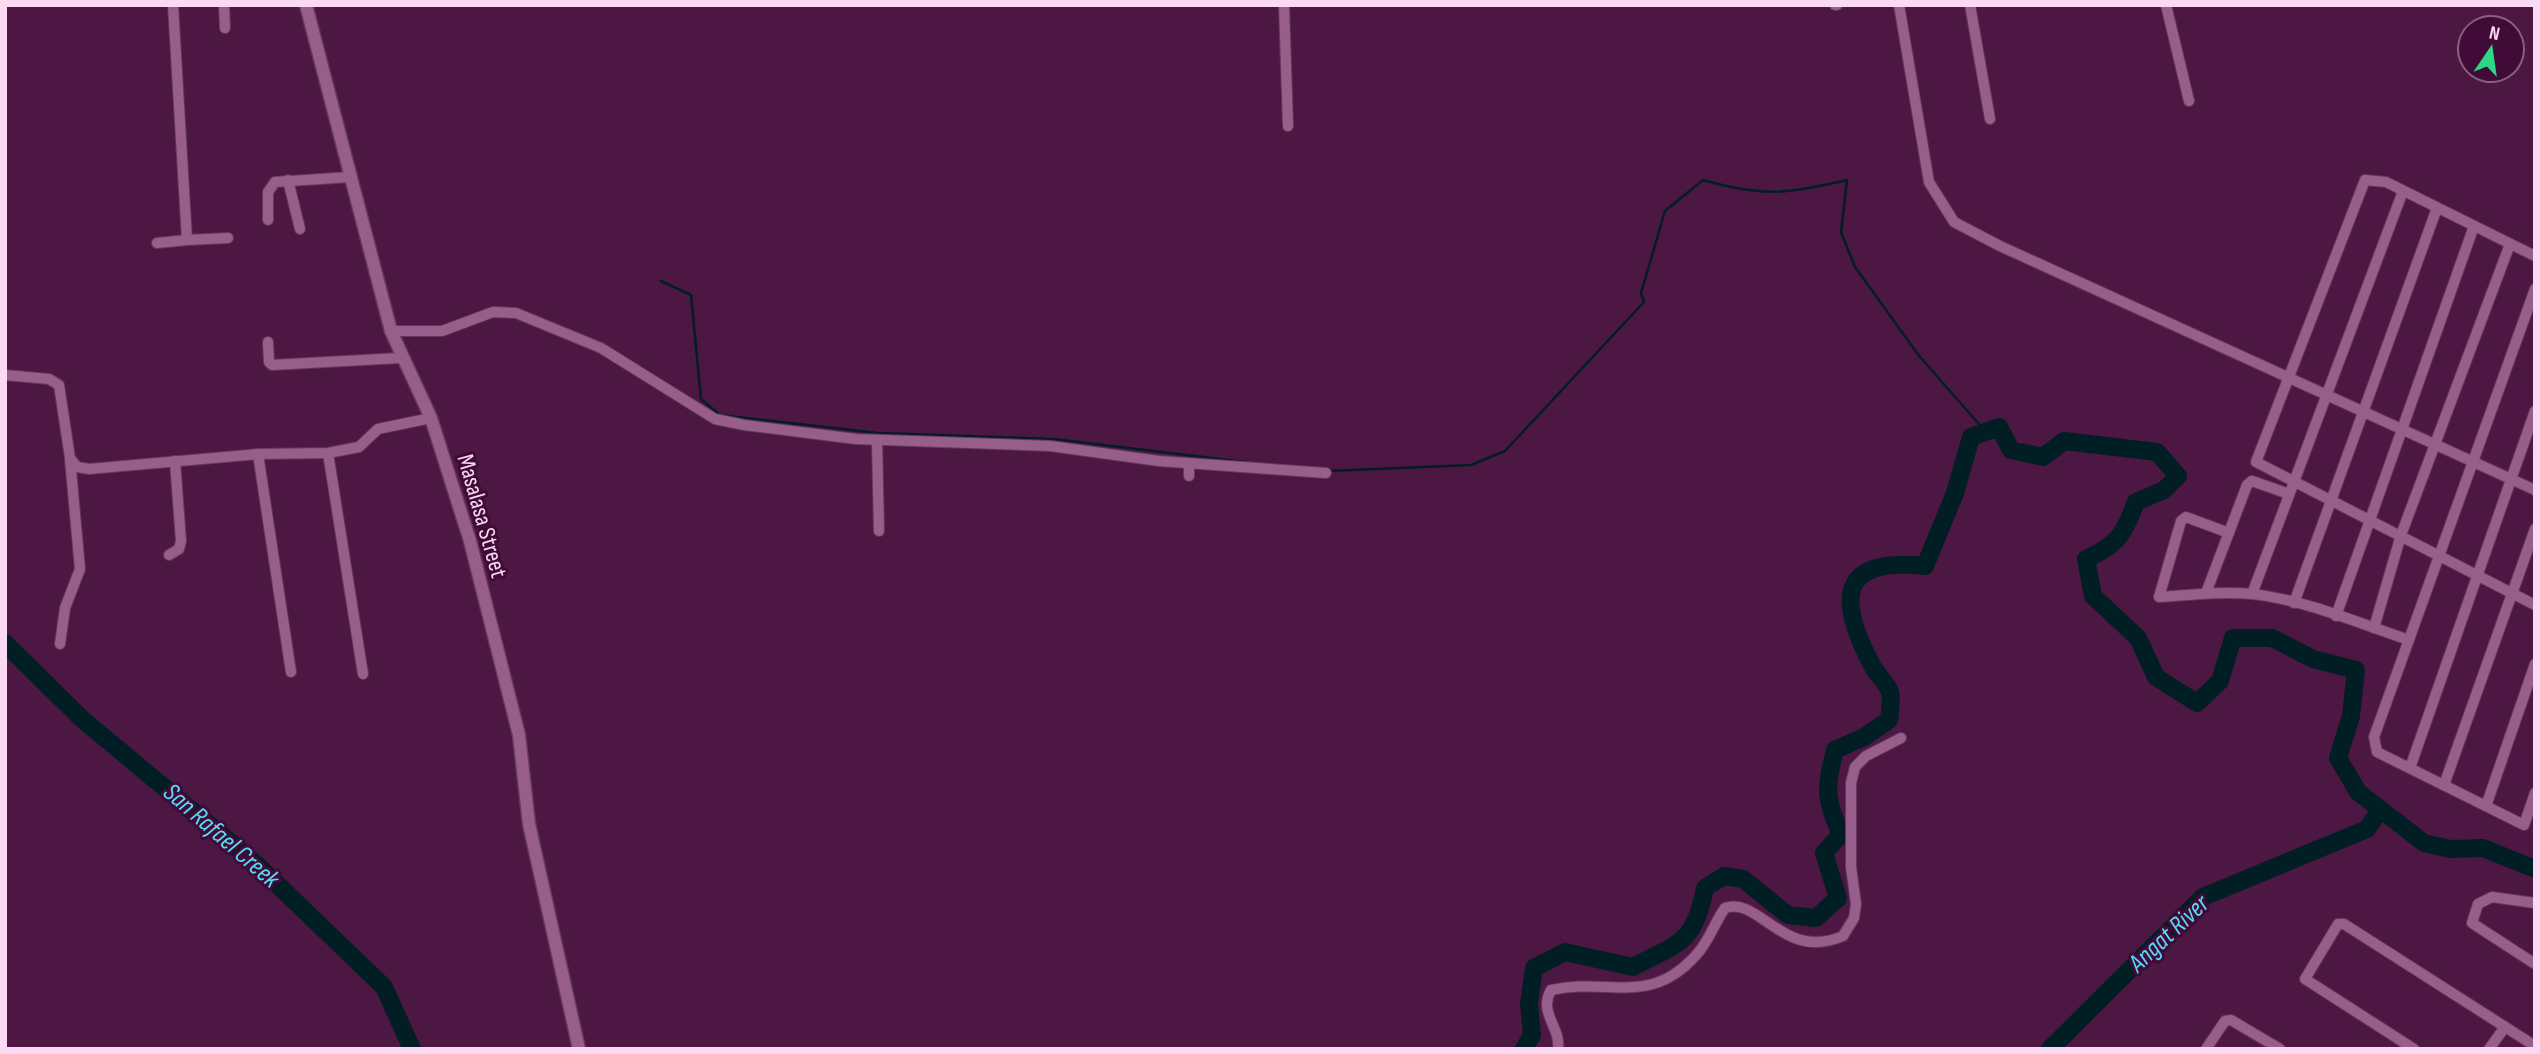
<svg xmlns="http://www.w3.org/2000/svg" width="2540" height="1054" font-family="'Sofia Sans Condensed',sans-serif">
  <rect width="100%" height="100%" fill="#4c1742"/>
  <g fill="none" stroke-linecap="round" stroke-linejoin="round">
    <!-- stream -->
    <g stroke="#021e25" stroke-width="2.5">
      <polyline points="661,281 691,295 701,399 720,415 878,433 1054,439 1245,462"/>
      <path d="M1328,471L1471,465L1505,451L1644,302L1641,293L1665,211L1703,180C1762,197 1788,194 1847,180L1841,232L1855,267L1920,357L1986,432"/>
    </g>
    <!-- river -->
    <g stroke="#021e25" stroke-width="18">
      <polyline points="5,643 82,719 255,863 384,987 412,1049"/>
      <path d="M1524,1049L1532,1035L1529,1004L1534,968L1565,952L1633,967C1680,942 1694,944 1705,888L1724,876L1743,879L1788,915L1816,918L1838,898L1824,853L1841,834C1825,800 1825,787 1835,750L1864,737L1889,720C1890,712 1892,700 1890,692C1887,683 1876,674 1872,665C1837,599 1838,557 1925,566L1955,493L1971,437L1999,427L2011,450L2043,457L2064,441L2157,452L2178,476L2164,490L2136,502C2124,534 2118,545 2086,559L2093,596L2138,638L2156,677L2197,703L2220,681L2233,638H2272L2313,659L2356,670L2351,716L2338,758L2358,792L2424,843L2450,849L2483,848L2535,869"/>
      <polyline points="2050,1049 2203,897 2367,829 2380,810"/>
    </g>
    <!-- minor casing -->
    <g stroke="#65385d" stroke-width="12">
      <g id="minor">
        <polyline points="224,5 225,28"/>
        <polyline points="1284,5 1288,126"/>
        <polyline points="1835,5 1837,5"/>
        <polyline points="1899,5 1929,182 1954,222 2000,246 2535,490"/>
        <polyline points="1970,5 1990,119"/>
        <polyline points="2166,5 2189,101"/>
        <polyline points="288,180 300,229"/>
        <polyline points="268,220 268,192 275,182 350,177"/>
        <polyline points="187,240 228,238"/>
        <polyline points="157,243 187,240 173,5"/>
        <polyline points="2535,256 2386,182 2365,180 2256,462 2535,605"/>
        <polyline points="2535,289 2374,737 2377,752 2524,825 2535,793"/>
        <polyline points="391,331 442,331 493,312 516,313 601,348 715,419 744,425 856,439 1050,446 1159,461 1326,473"/>
        <polyline points="268,342 269,362 272,365 400,358"/>
        <polyline points="5,375 49,379 59,385 70,458 77,467 89,469 258,454 328,453 359,447 378,429 431,418"/>
        <polyline points="877,441 879,531"/>
        <polyline points="328,453 363,674"/>
        <polyline points="258,454 291,672"/>
        <polyline points="1189,476 1189,464"/>
        <path d="M2229,533L2186,517L2181,521L2159,597C2190,595 2221,591 2252,594C2306,600 2358,623 2409,640"/>
        <polyline points="169,555 179,549 181,541 175,461"/>
        <polyline points="2206,593 2247,485 2252,481 2289,494"/>
        <polyline points="2252,594 2403,191"/>
        <polyline points="2294,603 2437,208"/>
        <polyline points="2336,616 2474,226"/>
        <polyline points="2374,628 2401,535 2510,244"/>
        <polyline points="60,644 65,608 80,569 70,459"/>
        <polyline points="2410,768 2535,411"/>
        <polyline points="2444,785 2535,529"/>
        <polyline points="2486,806 2535,664"/>
        <polyline points="2535,903 2492,897 2478,904 2472,923 2535,964"/>
        <path d="M1558,1049C1561,1027 1538,1013 1551,990C1609,977 1650,1008 1697,954C1709,941 1715,922 1725,908C1760,896 1783,962 1843,936L1854,918L1856,904L1851,867V783L1855,767L1866,756L1901,738"/>
        <polyline points="2206,1049 2225,1021 2231,1020 2280,1049"/>
        <polyline points="2414,1049 2305,979 2338,924 2344,924 2535,1046"/>
        <polyline points="2489,1049 2505,1027"/>
      </g>
    </g>
    <!-- tertiary casing -->
    <g stroke="#65385d" stroke-width="15">
      <polyline id="tertiary" points="306,5 391,331 431,418 470,541 519,735 529,824 579,1049"/>
    </g>
    <!-- minor -->
    <use href="#minor" stroke="#985e8b" stroke-width="10"/>
    <!-- tertiary -->
    <use href="#tertiary" stroke="#985e8b" stroke-width="12"/>
  </g>
  <g text-anchor="middle" dominant-baseline="central" stroke-width="6" stroke-linejoin="round" paint-order="stroke">
    <!-- street labels -->
    <g font-size="24" fill="#fbd9f2" stroke="#400c37">
      <text transform="translate(482 516) rotate(74)">Masalasa Street</text>
    </g>
    <!-- water labels -->
    <g font-size="26" font-style="italic" fill="#58dbf9" stroke="#400c37">
      <text transform="translate(221 836) rotate(41)">San Rafael Creek</text>
      <text transform="translate(2169 934) rotate(-43)">Angat River</text>
    </g>
  </g>
  <!-- border -->
  <rect width="2540" height="1054" fill="none" stroke="#fbd9f2" stroke-width="14"/>
  <!-- north arrow -->
  <g transform="translate(2491 49) rotate(13)"><circle r="33" fill="#400c37" stroke="#8b5e82" stroke-width="2"/>
  <path d="M0-5L12 26L0 18L-12 26Z" fill="#2bd884"/>
  <text y="-10" font-size="19" font-weight="bold" text-anchor="middle" fill="#fbd9f2">N</text>
  </g>
</svg>
